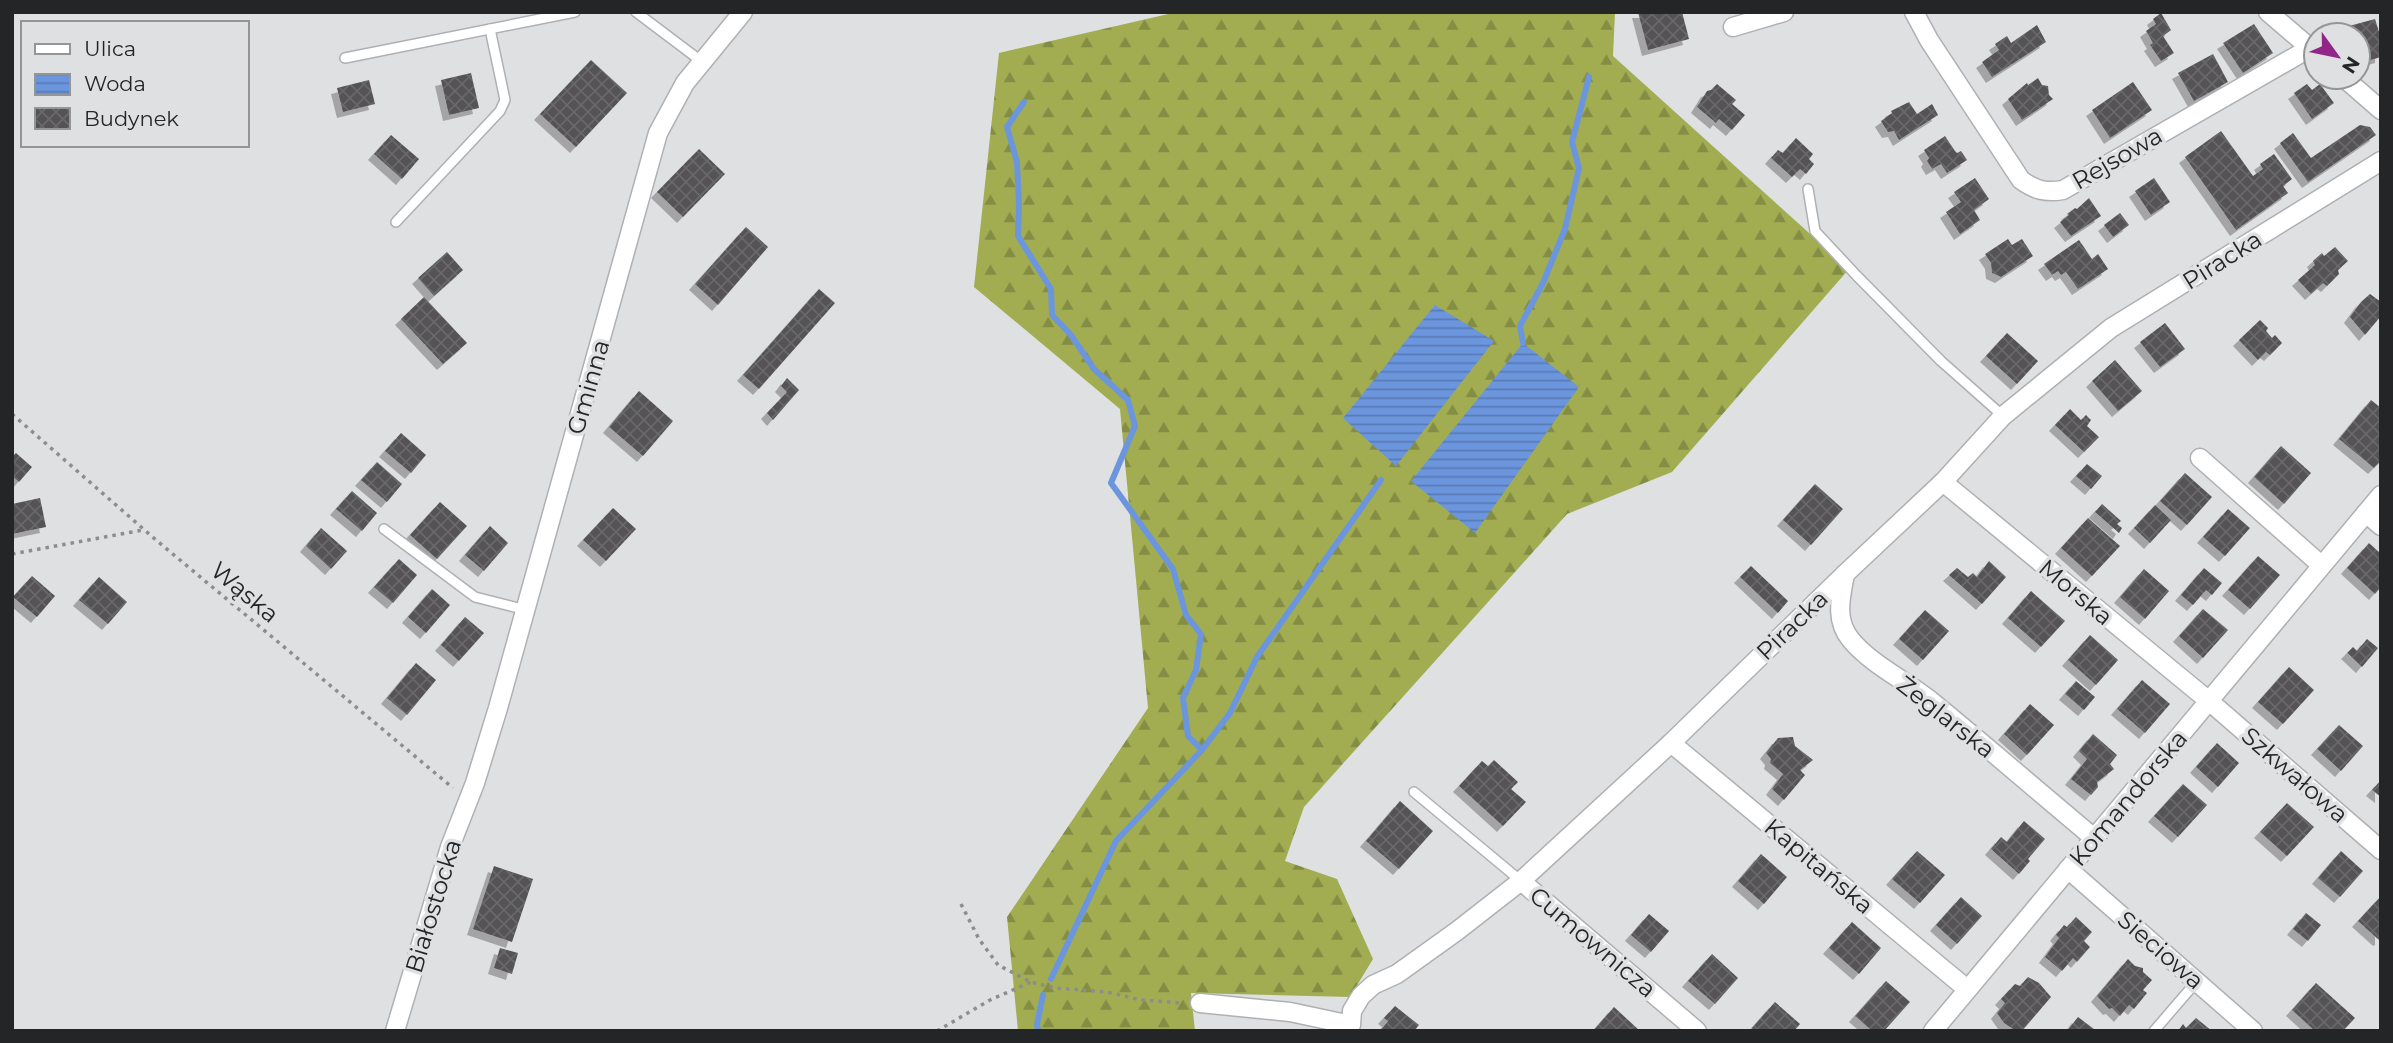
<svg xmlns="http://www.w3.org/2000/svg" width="2393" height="1043" font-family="Montserrat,sans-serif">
  <defs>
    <pattern id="forest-firs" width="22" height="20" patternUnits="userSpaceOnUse" patternTransform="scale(1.75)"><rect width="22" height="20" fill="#a2ad52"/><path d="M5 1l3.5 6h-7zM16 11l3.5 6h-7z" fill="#848d44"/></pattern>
    <pattern id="water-rules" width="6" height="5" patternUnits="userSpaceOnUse" patternTransform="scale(1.75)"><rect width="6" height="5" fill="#6b96de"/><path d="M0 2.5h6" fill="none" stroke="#587ab4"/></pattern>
    <pattern id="building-cross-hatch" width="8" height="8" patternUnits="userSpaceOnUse" patternTransform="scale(1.75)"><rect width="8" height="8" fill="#545255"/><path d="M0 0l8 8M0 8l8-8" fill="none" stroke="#69686a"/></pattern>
    <filter id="shadow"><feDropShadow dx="-6" dy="6" stdDeviation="0" flood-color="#0004"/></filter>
  </defs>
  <rect width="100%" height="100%" fill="#dfe0e2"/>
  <!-- forest -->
  <polygon fill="url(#forest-firs)" points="1177,12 1615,12 1613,56 1849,269 1672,472 1567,514 1304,807 1285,861 1337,879 1373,959 1350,997 1191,993 1195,1031 1018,1031 1007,917 1148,708 1120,409 974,287 999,53"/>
  <!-- water -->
  <g fill="url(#water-rules)">
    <polygon points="1435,305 1494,341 1396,466 1343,418"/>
    <polygon points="1523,343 1579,387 1475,533 1411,481"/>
  </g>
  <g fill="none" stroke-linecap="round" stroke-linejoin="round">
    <!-- stream -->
    <g stroke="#6b96de" stroke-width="6">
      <polyline points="1024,102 1007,127 1017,162 1019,204 1018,236 1051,289 1052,315 1071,335 1094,369 1128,400 1135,426 1111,483 1173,569 1186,615 1201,634 1196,670 1183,698 1188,736 1202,750"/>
      <polyline points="1523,343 1520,326 1543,283 1565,229 1579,168 1572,142 1589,77"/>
      <polyline points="1051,979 1116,841 1202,750 1230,713 1257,657 1381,480"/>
      <polyline points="1038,1031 1037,1024 1043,995"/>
    </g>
  </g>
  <!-- building -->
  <g fill="url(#building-cross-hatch)" filter="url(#shadow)">
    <polygon points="1638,12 1682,12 1689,39 1648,50"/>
    <polygon points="2161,13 2171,30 2163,36 2174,53 2161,61 2150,45 2153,43 2146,31 2156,24 2153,19"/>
    <polygon points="2375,19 2381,38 2381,57 2360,63 2358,35 2352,35 2349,26"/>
    <polygon points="2254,24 2273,53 2243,73 2223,43"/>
    <polygon points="2037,25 2046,42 1992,77 1982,62 1999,50 1995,44 2007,36 2011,43"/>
    <polygon points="2213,54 2228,82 2194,101 2178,73"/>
    <polygon points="591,60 627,93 576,147 540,114"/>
    <polygon points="471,73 479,108 449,115 441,80"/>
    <polygon points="2038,78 2042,85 2048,86 2049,95 2053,99 2022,120 2008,99 2027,83 2028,85"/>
    <polygon points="369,80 375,104 343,112 337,88"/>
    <polygon points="2133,82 2152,110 2110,138 2092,110"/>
    <polygon points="1717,84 1736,100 1732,104 1745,115 1732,130 1719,119 1716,123 1697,107 1707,91 1711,90"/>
    <polygon points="2307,84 2312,90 2320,84 2334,103 2312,119 2294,93"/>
    <polygon points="1909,102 1917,114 1932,104 1938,115 1899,140 1894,131 1888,132 1881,121 1892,113 1891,111"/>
    <polygon points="2360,125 2370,127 2376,135 2308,182 2280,143 2293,133 2311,158"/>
    <polygon points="2221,131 2253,176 2263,169 2260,164 2274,154 2292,179 2283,186 2288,193 2236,230 2185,157"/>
    <polygon points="391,135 419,159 402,179 374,154"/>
    <polygon points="1945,136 1955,151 1957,153 1961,151 1967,160 1947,173 1941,164 1932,169 1927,161 1929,158 1924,150"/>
    <polygon points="1796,138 1813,154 1809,159 1814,164 1806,174 1800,169 1792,177 1771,158 1778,150 1783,153"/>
    <polygon points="699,149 725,174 683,217 657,192"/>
    <polygon points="1975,178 1989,199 1974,210 1980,220 1960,234 1946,212 1961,202 1954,192"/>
    <polygon points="2154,178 2170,202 2151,215 2135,191"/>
    <polygon points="2089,198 2101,216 2071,236 2060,222 2069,215 2067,214 2075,208 2077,209"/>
    <polygon points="2120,213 2129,225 2113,237 2104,225"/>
    <polygon points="746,227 768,247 718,305 695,284"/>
    <polygon points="2008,239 2012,245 2022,239 2033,256 2001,277 1992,273 1991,263 1985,254"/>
    <polygon points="2079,240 2092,259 2098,254 2108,269 2078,289 2066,272 2061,275 2058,271 2052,275 2044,264"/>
    <polygon points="2335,247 2348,261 2338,270 2339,274 2327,286 2323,283 2311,294 2298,280 2315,265 2313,261 2322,253 2324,256"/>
    <polygon points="447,252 463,270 434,296 418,278"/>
    <polygon points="819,289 835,303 759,389 743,375"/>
    <polygon points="2370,294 2381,302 2381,316 2365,335 2350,317 2361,302"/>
    <polygon points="424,297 467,343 443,364 401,319"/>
    <polygon points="2260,320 2268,328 2266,331 2272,338 2275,335 2282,343 2270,355 2266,352 2258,360 2239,340"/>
    <polygon points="2165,323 2185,349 2160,367 2140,342"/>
    <polygon points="2007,333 2038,361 2017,384 1986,356"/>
    <polygon points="2115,360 2142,391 2118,411 2092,381"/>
    <polygon points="787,378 799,390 773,420 767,413 787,392 781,386"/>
    <polygon points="639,391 673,421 643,456 609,427"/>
    <polygon points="2371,400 2381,408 2381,461 2374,468 2339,439"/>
    <polygon points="2070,409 2081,420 2086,415 2091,420 2087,426 2099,437 2084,452 2055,425"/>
    <polygon points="401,433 426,455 411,473 385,451"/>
    <polygon points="2281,446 2311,473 2284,504 2254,477"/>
    <polygon points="16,453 32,467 19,482 12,476 12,457"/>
    <polygon points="377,462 402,484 387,502 361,480"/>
    <polygon points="2087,464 2102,476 2091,489 2076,476"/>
    <polygon points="2185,473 2212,497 2187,525 2160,501"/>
    <polygon points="1815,484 1843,509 1811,545 1783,520"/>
    <polygon points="352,491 377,513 362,531 336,509"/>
    <polygon points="40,498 46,527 12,534 12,504"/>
    <polygon points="440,502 467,526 437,559 410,535"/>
    <polygon points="2102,504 2121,521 2117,524 2122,528 2119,533 2095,512"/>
    <polygon points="2155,505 2171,520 2150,543 2134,528"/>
    <polygon points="613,508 636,529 606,561 583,540"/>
    <polygon points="2228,509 2250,528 2225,556 2203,537"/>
    <polygon points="2088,518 2120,546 2092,576 2061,548"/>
    <polygon points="490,526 508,543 484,571 465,555"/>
    <polygon points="321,528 347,551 331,569 306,546"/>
    <polygon points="2369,543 2381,554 2381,587 2375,594 2347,568"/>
    <polygon points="2258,556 2280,575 2250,609 2228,590"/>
    <polygon points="399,559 417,575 393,603 374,587"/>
    <polygon points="1989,561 2006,577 1982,604 1949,575 1957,568 1968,577 1973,573 1977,577"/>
    <polygon points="1751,566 1788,601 1778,613 1740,577"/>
    <polygon points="2204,568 2222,583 2212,595 2206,590 2193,605 2181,595"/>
    <polygon points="2144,569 2169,591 2145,619 2120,597"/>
    <polygon points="32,576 55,596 37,617 13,597"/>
    <polygon points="99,577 127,602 108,624 79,600"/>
    <polygon points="432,589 450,605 426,633 408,617"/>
    <polygon points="2031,591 2065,621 2041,647 2008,618"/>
    <polygon points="2203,609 2228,630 2203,658 2179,636"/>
    <polygon points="1925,610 1949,631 1923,660 1899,639"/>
    <polygon points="465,617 484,633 459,661 441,645"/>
    <polygon points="2090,635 2118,660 2096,685 2068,660"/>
    <polygon points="2367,639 2378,648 2362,667 2347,653 2353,647 2357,651"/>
    <polygon points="416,663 436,680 407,715 387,698"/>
    <polygon points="2289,667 2314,690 2283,724 2258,702"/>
    <polygon points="2142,680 2170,704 2145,733 2117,709"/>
    <polygon points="2076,681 2095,697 2084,710 2065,694"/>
    <polygon points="2030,704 2054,725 2027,755 2004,734"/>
    <polygon points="2339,725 2363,746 2341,771 2317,749"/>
    <polygon points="2093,734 2117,755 2110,764 2114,769 2097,782 2098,787 2091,795 2071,779 2087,759 2079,751"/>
    <polygon points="1793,737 1795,746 1813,760 1800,770 1805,775 1784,800 1772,789 1783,774 1770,763 1771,759 1766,753 1778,738"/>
    <polygon points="2217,743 2239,763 2218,787 2196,767"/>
    <polygon points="1494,760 1518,782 1511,789 1526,802 1503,826 1459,786 1482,761 1488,766"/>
    <polygon points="2381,780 2381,797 2372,790"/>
    <polygon points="2183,784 2207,805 2178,837 2154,816"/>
    <polygon points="1400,801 1433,831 1399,869 1366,841"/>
    <polygon points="2287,803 2314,827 2287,856 2260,832"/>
    <polygon points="2024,821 2045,839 2028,859 2030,861 2019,874 1991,849 2001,837 2007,842"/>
    <polygon points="1917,851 1945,875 1920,903 1892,879"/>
    <polygon points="2341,851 2363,871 2340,897 2318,878"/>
    <polygon points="1761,854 1787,877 1764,904 1738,881"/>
    <polygon points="494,866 533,879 512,942 473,929"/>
    <polygon points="2381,896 2381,939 2379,940 2358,921"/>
    <polygon points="1961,897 1982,916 1957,944 1936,925"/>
    <polygon points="2306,913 2321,925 2308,941 2293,929"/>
    <polygon points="1649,914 1669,931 1651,952 1631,935"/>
    <polygon points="2076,917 2092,932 2084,941 2090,947 2077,962 2073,958 2062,971 2045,957 2059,938 2056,935 2064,925 2067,927"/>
    <polygon points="1852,922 1881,948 1859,974 1829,948"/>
    <polygon points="500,948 518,953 512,974 494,968"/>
    <polygon points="1712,954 1738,978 1715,1004 1688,981"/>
    <polygon points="2128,959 2135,966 2143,968 2143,972 2152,980 2143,990 2147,993 2134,1009 2129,1005 2120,1016 2112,1008 2109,1009 2097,996"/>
    <polygon points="2028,977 2039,983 2051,997 2022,1031 2016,1031 2004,1023 1997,1013 2005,1003 2001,999 2015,984 2020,986"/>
    <polygon points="1886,981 1910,1002 1884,1031 1872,1031 1855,1016"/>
    <polygon points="2316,983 2355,1018 2343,1031 2315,1031 2292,1010"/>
    <polygon points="1775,1002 1800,1024 1794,1031 1754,1031 1752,1028"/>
    <polygon points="1395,1006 1419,1025 1414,1031 1381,1030 1388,1021 1384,1018"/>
    <polygon points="1614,1007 1640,1031 1593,1031"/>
    <polygon points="2078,1017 2094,1029 2093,1031 2067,1031"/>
    <polygon points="2196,1018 2212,1031 2178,1031 2183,1024 2186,1028"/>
  </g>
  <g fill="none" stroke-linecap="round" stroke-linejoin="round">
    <!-- lane casing -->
    <g stroke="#afb0b3" stroke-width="12">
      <g id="lane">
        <polyline points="636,12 701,61"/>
        <polyline points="345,58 575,12"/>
        <polyline points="1808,189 1815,231 1857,276 1941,361 2003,416"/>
        <polyline points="396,222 500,111 505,100 490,29"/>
        <polyline points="384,529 475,597 526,610"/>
        <polyline points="1414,792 1521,881"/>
        <polyline points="2154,1031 2197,981"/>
      </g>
    </g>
    <!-- street casing -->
    <g stroke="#afb0b3" stroke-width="21">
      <g id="street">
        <path d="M1914,12L1929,40L2021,180C2035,190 2045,193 2063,190L2310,48"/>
        <polyline points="2268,12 2316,53"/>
        <polyline points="1733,27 1784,12"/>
        <polyline points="2343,77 2381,110"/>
        <polyline points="2200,458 2321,565"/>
        <polyline points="1943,482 2209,701 2381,850"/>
        <polyline points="2366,513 2381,526"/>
        <path d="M1845,574C1841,596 1834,620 1851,640C1872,665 1905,680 1931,701C1986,746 2040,793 2094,838"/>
        <polyline points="1671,743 1967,989"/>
        <polyline points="2068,869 2253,1031"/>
        <polyline points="1521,881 1697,1031"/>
        <polyline points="1200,1003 1290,1012 1351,1025 1352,1011 1361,996 1373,985 1397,974 1457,931 1521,881 1671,743 1845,574 1943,482 2003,416 2111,328 2381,161"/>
        <polyline points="395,1031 450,847 475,783 498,708 658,133 685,83 743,12"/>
        <polyline points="1933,1031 2381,495"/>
      </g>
    </g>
    <!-- path -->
    <g stroke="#8c8d8e" stroke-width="3.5" stroke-dasharray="3.5 5" stroke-linecap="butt">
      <polyline points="12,414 156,540 453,788"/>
      <polyline points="12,554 143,530"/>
      <polyline points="961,904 979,939 998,965 1031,982 1055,988 1107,992 1141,1000 1184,1003"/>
      <polyline points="937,1031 990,1000 1031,982"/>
    </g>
    <!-- lane -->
    <use href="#lane" stroke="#fff" stroke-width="9"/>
    <!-- street -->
    <use href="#street" stroke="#fff" stroke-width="18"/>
  </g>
  <g text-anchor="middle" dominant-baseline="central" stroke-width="7" stroke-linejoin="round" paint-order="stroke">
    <!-- street labels -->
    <g font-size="24" fill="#242526" stroke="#dfe0e2">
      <text transform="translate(2117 158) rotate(-30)">Rejsowa</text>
      <text transform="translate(2222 260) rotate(-32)">Piracka</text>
      <text transform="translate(588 387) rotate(-74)">Gminna</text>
      <text transform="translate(245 592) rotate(40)">Wąska</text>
      <text transform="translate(2076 592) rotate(40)">Morska</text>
      <text transform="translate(1792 625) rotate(-44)">Piracka</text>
      <text transform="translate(1946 717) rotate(38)">Żeglarska</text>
      <text transform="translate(2295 775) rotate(41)">Szkwałowa</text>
      <text transform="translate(2128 798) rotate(-50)">Komandorska</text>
      <text transform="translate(1819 866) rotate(40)">Kapitańska</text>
      <text transform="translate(433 906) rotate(-73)">Białostocka</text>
      <text transform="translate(1593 942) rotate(40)">Cumownicza</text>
      <text transform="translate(2161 950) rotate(41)">Sieciowa</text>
    </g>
  </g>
  <!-- border -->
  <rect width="2393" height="1043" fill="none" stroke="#242526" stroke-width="28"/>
  <!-- legend -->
  <rect x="21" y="21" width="228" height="126" fill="#dfe0e2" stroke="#949597" stroke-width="2"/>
  <rect x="35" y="44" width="35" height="10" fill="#ffffff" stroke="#949597" stroke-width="2"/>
  <text x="84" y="56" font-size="21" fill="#242526">Ulica</text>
  <rect x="35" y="74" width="35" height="21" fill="url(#water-rules)" stroke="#949597" stroke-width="2"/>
  <text x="84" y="91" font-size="21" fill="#242526">Woda</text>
  <rect x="35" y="108" width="35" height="21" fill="url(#building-cross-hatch)" stroke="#949597" stroke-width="2"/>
  <text x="84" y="126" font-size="21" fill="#242526">Budynek</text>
  <!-- north arrow -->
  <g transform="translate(2337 56) rotate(123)"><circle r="33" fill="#dfe0e2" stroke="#949597" stroke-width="2"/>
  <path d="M0-5L12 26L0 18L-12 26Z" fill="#912588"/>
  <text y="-10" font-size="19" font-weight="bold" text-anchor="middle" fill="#242526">N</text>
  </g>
</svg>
